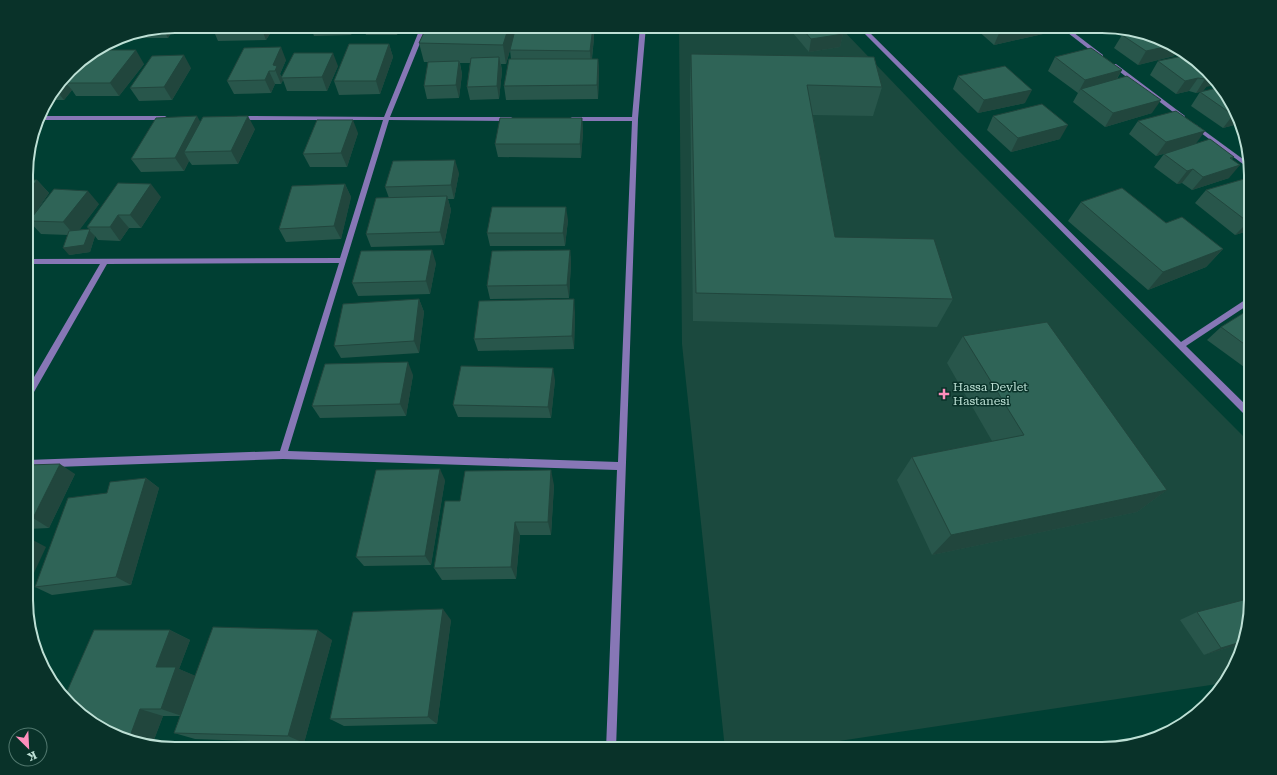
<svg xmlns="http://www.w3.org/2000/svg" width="1277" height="775" font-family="'Roboto Serif',serif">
  <rect width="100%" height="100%" fill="#003f33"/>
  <!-- built -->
  <polygon fill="#1b493e" points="679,26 839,26 957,149 1251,444 1251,610 1231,675 1224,683 786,749 725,749 682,344"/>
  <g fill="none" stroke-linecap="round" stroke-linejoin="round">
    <!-- minor -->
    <g fill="#8777b6" fill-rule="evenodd">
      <polygon points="421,26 427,26 390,117 511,117 514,119 511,121 389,120 288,451 618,462 632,121 572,121 569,119 572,117 632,117 640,26 646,26 638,119 616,749 606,749 617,470 283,459 27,468 27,460 280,451 339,263 107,264 30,399 27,400 27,389 100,264 27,264 27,259 340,258 383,120 238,120 235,118 238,116 384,117"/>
      <polygon points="857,26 863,26 1181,342 1251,296 1251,303 1186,346 1251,410 1251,419 1248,418"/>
      <polygon points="1059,26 1065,26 1103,55 1103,57 1099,57"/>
      <polygon points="1112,64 1116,64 1185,116 1185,118 1181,118 1112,66"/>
      <polygon points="39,116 165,116 168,118 165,120 39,120"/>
      <polygon points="1195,124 1251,165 1251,170 1193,127 1193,125"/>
    </g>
  </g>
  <!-- wall -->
  <g fill="#28564b">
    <polygon points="175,26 168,38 134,38 132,35"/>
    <polygon points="275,26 266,40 218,41 212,27"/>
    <polygon points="275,26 309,26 306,33 278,33"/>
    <polygon points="310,26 355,26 351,35 314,36"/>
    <polygon points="363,26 400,26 397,35 366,35"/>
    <polygon points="427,26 599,26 596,34 594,34 594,38 592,59 598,59 599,72 598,99 506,100 504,86 511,59 510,50 511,47 506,64 501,64 502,71 499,99 470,100 467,87 470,63 460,63 462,74 459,98 427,99 424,86 431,62 424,62 419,43"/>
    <polygon points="787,26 836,26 843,34 840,47 809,52"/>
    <polygon points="893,26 935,26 900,33"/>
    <polygon points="977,26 1055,26 1052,32 994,45 976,29"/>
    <polygon points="1122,35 1174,56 1138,65 1114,48"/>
    <polygon points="389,44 393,57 380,94 339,95 334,81"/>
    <polygon points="691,54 882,87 873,116 813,115 835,237 953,299 937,327 693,321 690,84"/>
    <polygon points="89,57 144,64 119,96 76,96 72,90 64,100 48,100 77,63"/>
    <polygon points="1055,57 1122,70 1117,79 1152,113 1105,127 1073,102 1078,93 1048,71"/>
    <polygon points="286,60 280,74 282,77 338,66 327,91 287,91 283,80 281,84 275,84 271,93 234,94 227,81"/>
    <polygon points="1158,61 1207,69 1206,87 1203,91 1196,93 1189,91 1176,94 1150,75"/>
    <polygon points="191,68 172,100 139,101 130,88"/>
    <polygon points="958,76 1025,103 978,113 953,89"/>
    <polygon points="1200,92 1231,100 1238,124 1223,128 1191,106"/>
    <polygon points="993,116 1060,139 1011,152 987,130"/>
    <polygon points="582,118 583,132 581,158 498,157 495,144"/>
    <polygon points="1138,121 1196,144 1234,157 1232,159 1229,178 1192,190 1182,183 1177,184 1154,167 1164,154 1167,153 1156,156 1129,134"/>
    <polygon points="200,122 255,129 238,164 192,165 189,161 184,171 141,172 131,159"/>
    <polygon points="358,133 347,167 310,167 303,154"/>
    <polygon points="459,173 454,199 448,199 451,210 444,245 371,247 366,234 389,198 385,187"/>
    <polygon points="1251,177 1251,230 1235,235 1195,203 1206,190"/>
    <polygon points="27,180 37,180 49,193 33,216 99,204 79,230 89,229 87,227 161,197 141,228 129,228 120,241 98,240 95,236 90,252 69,255 68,235 41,234 29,221 27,224"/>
    <polygon points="345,184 351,197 341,239 286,242 279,229"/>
    <polygon points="1081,202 1166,223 1223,249 1206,267 1148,290 1068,221"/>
    <polygon points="568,220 565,246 490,246 487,233"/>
    <polygon points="570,250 571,263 569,298 490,299 487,286"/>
    <polygon points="436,263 430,294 358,296 352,283"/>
    <polygon points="419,299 424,312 419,353 341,358 334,346"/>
    <polygon points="1251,309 1251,372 1207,340 1221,327"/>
    <polygon points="575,312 574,349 478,351 474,339"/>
    <polygon points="963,336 1167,490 1137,512 932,555 897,480 912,457 992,441 947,363"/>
    <polygon points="413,375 406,416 320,418 312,406"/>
    <polygon points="555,380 551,418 458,417 453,405"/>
    <polygon points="27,465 75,474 49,528 28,529 27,530"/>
    <polygon points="146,478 159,488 131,585 52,595 35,587 107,493"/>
    <polygon points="445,480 431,565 364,566 356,557"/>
    <polygon points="554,485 551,535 520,535 516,579 442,580 434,568 460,501"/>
    <polygon points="1197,612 1240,644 1204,655 1180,620"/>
    <polygon points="451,620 437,724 344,726 330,719"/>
    <polygon points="170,630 190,640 179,669 195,676 332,640 304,743 195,739 174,733 180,716 163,716 152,745 143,745 136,744 100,729"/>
  </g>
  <!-- shaded-wall -->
  <g fill="#21463d">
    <polygon points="176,26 168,38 163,28"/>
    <polygon points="261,26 275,26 266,40 261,27"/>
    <polygon points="303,26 309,26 306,33"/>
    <polygon points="348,26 355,26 351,35"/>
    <polygon points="395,26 400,26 397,35"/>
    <polygon points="509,26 512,26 514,36 506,64 503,45"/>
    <polygon points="593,26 594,38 591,64 590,51"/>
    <polygon points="597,26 599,26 596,34 596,27"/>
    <polygon points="902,26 935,26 900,33"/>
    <polygon points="1026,26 1055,26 1052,32 994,45 1000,31"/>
    <polygon points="843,34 840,47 809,52 811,39"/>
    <polygon points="389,44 393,57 380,94 376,81"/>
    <polygon points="1174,45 1179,48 1174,56 1138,65 1146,51"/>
    <polygon points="281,47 286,60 280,74 283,80 281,84 273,65"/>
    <polygon points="136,50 144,64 119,96 110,83"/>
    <polygon points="333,53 338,66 327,91 322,77"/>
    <polygon points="184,55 191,68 172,100 164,87"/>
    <polygon points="88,56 94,64 66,83 72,90 64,100 56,90 77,63"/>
    <polygon points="499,57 502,71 499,99 497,86"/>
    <polygon points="598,59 599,72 598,99 597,85"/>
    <polygon points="459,61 462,74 459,98 456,85"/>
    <polygon points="1122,70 1114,83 1081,89 1078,93 1085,80"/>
    <polygon points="269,71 275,84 271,93 265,80"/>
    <polygon points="1212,76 1219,84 1206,87 1203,91 1196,93 1205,79"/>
    <polygon points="1198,78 1189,91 1176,94 1185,81"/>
    <polygon points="1032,90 1025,103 978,113 984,100"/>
    <polygon points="1161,100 1152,113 1105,127 1113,113"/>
    <polygon points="1235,114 1238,124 1223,128 1233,115"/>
    <polygon points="197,116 205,130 184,152 189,161 184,171 175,158"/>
    <polygon points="248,116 255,129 238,164 231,151"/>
    <polygon points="582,118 583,132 581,158 580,144"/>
    <polygon points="353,120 358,133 347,167 341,153"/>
    <polygon points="1068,125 1060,139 1011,152 1018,138"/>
    <polygon points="1205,131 1195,145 1156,156 1166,142"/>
    <polygon points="455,160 459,173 454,199 451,185"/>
    <polygon points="1240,165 1229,178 1192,190 1203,177"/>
    <polygon points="1193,169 1182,183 1177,184 1187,171"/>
    <polygon points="37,180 49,193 27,224 27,194"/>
    <polygon points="151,184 161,197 141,228 130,215"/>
    <polygon points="345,184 351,197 341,239 334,226"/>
    <polygon points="88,191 99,204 75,236 63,222"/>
    <polygon points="447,196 451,210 444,245 440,232"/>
    <polygon points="566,207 568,220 565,246 563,233"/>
    <polygon points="118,215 129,228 120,241 110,227"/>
    <polygon points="1251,221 1251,230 1235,235 1248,222"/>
    <polygon points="89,230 95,236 90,252 69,255 63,248"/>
    <polygon points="1223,249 1206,267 1148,290 1163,272"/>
    <polygon points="432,250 436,263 430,294 426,281"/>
    <polygon points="570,250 571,263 569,298 567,285"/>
    <polygon points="419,299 424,312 419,353 414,341"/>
    <polygon points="574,299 575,312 574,349 572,336"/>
    <polygon points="408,362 413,375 406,416 400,404"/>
    <polygon points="553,368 555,380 551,418 548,407"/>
    <polygon points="60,464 75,474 49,528 33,518"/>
    <polygon points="440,469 445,480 431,565 425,556"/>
    <polygon points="551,470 554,485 551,535 548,522"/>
    <polygon points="146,478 159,488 131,585 116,577"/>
    <polygon points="1167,490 1137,512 932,555 951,535"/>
    <polygon points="515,522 520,535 516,579 511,567"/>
    <polygon points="29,538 46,547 27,588 27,542"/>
    <polygon points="443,609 451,620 437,724 428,717"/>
    <polygon points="170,630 190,640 179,669 196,676 182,716 161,709 156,667"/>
    <polygon points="318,630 332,640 304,743 288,736"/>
    <polygon points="1241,642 1240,644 1204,655 1221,648"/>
    <polygon points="140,709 163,716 152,745 129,739"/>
  </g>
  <!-- building -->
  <g fill="#2f6457" stroke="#21463d">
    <polygon points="213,26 261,26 261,27 212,27"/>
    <polygon points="427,26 509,26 503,45 419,43"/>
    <polygon points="516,26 593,26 590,51 510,50"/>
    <polygon points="800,26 836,26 843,34 811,39"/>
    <polygon points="993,26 1026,26 1000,31"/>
    <polygon points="1138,31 1141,31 1174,45 1146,51 1122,35"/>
    <polygon points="349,44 389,44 376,81 334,81"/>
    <polygon points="281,47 273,65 277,66 275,71 269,71 265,80 227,81 244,48"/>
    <polygon points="1091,48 1122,70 1085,80 1055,57"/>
    <polygon points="97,50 136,50 110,83 66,83 91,54"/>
    <polygon points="294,53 333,53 322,77 281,78"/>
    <polygon points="691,54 874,57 882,87 807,85 835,237 934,239 953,299 696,293"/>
    <polygon points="184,55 164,87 130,88 152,56"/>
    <polygon points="1188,55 1207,69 1213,76 1212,78 1205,79 1198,78 1185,81 1158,61"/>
    <polygon points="499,57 497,86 467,87 471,58"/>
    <polygon points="509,59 598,59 597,85 504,86"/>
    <polygon points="459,61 456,85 424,86 428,62"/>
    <polygon points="1005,66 1032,90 984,100 958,76"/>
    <polygon points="1127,76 1161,100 1113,113 1081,89"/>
    <polygon points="1221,87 1231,100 1235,114 1233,115 1200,92"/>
    <polygon points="1042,104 1068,125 1018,138 993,116"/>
    <polygon points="1176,111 1205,131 1166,142 1138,121"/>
    <polygon points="197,116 175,158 131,159 156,118"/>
    <polygon points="248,116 231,151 184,152 203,117"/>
    <polygon points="500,118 582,118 580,144 495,144"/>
    <polygon points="317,120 353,120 341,153 303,154"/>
    <polygon points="1210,139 1234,157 1230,158 1240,165 1203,177 1193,169 1187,171 1164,154"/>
    <polygon points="455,160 451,185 385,187 393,161"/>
    <polygon points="1251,177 1251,221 1248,222 1206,190"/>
    <polygon points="27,180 37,180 27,194"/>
    <polygon points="118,183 151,184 130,215 118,215 110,227 87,227"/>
    <polygon points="345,184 334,226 279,229 292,186"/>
    <polygon points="1122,188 1166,223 1182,217 1223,249 1163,272 1081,202"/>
    <polygon points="54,189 88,191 63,222 29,221"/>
    <polygon points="447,196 440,232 366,234 376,198"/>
    <polygon points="492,207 566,207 563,233 487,233"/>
    <polygon points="90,229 84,245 63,248 69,231"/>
    <polygon points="432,250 426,281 352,283 361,251"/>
    <polygon points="570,250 567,285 487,286 492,251"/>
    <polygon points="419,299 414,341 334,346 343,304"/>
    <polygon points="574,299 572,336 474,339 479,301"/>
    <polygon points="1250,309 1251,309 1251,349 1221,327"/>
    <polygon points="1047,322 1167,490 951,535 912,457 1024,435 963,336"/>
    <polygon points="408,362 400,404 312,406 325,364"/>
    <polygon points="461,366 553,368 548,407 453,405"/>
    <polygon points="60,464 33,518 27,519 27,465"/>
    <polygon points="440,469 425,556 356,557 376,470"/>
    <polygon points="551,470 548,522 515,522 511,567 434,568 445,501 460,501 465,471"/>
    <polygon points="146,478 116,577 35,587 68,498 107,493 110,482"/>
    <polygon points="1251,598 1251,610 1241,642 1221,648 1197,612"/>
    <polygon points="443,609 428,717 330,719 353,612"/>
    <polygon points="213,627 318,630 288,736 174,733"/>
    <polygon points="94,630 170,630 156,667 176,667 161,709 140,709 129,739 124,739 100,729 65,696"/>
  </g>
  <!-- markers -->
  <path fill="#fe8ebc" stroke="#093229" stroke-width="1.5" d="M942 388h4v4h4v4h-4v4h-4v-4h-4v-4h4z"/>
  <g text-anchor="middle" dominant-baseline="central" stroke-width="3" stroke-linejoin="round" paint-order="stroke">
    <!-- poi labels -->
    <g font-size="12" fill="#bde0d5" stroke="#093229" text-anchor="start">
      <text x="953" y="387">Hassa Devlet<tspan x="953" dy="14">Hastanesi</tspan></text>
    </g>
  </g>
  <!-- crop -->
  <path d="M0 0H1277V775H0ZM175 33H1102A142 142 0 0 1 1244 175V600A142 142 0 0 1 1102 742H175A142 142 0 0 1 33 600V175A142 142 0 0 1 175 33Z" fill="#093229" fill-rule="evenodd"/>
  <path fill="none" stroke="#bde0d5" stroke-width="2" d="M175 33H1102A142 142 0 0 1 1244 175V600A142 142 0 0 1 1102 742H175A142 142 0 0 1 33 600V175A142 142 0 0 1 175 33Z"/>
  <!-- north arrow -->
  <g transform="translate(28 747) rotate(156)"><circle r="19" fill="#093229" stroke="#51786e"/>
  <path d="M0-3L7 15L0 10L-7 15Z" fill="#fe8ebc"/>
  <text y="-6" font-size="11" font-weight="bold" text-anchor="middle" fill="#bde0d5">K</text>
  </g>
</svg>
